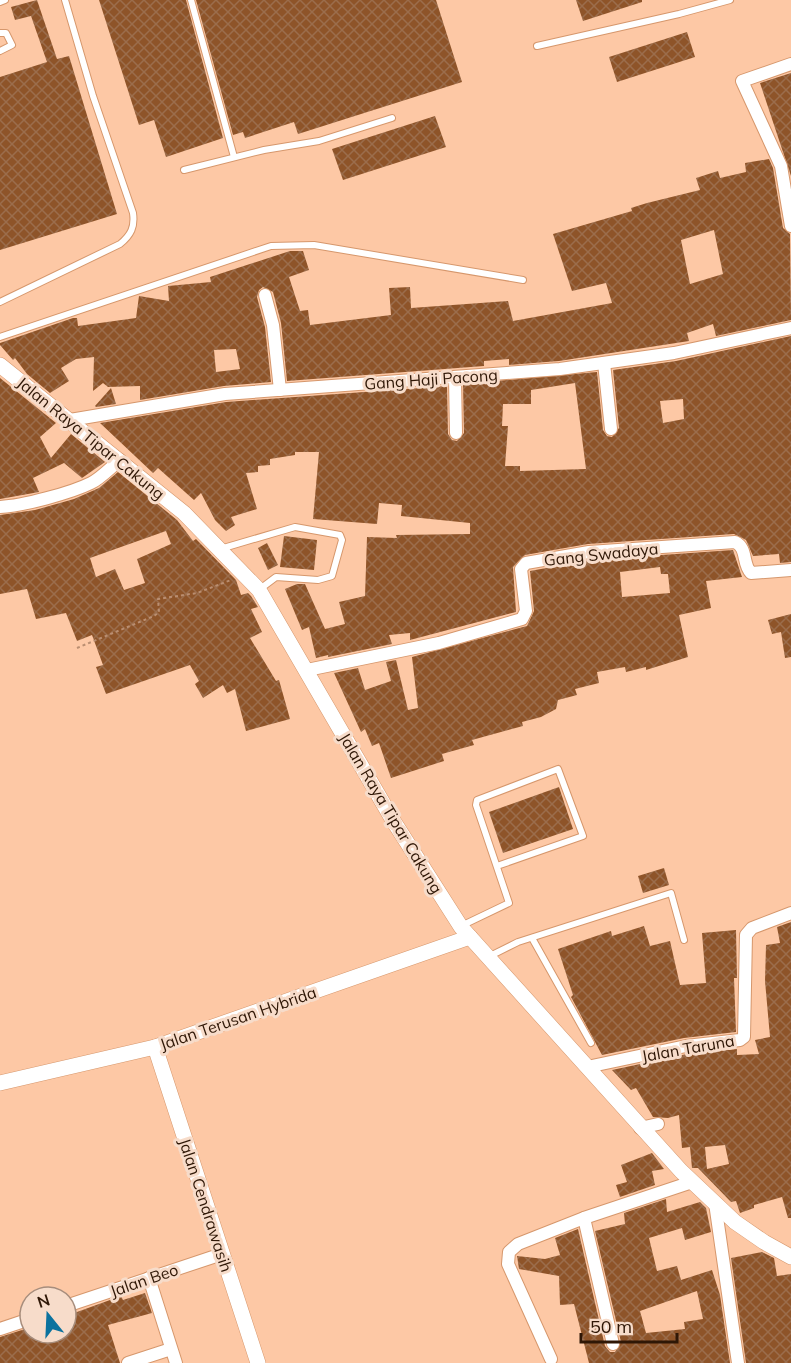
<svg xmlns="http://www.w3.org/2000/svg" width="791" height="1363" font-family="Mulish,sans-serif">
  <defs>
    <pattern id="building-cross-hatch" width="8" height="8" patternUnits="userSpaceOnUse" patternTransform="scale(1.5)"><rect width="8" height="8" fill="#8e5429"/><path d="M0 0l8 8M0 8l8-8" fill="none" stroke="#9b6d4c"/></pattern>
  </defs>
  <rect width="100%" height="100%" fill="#fdc8a5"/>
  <!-- building -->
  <g fill="url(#building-cross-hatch)" fill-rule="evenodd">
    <polygon points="37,0 57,59 69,56 117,214 0,250 0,77 47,62 31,16 15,20 11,7"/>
    <polygon points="99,0 186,0 223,138 166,157 154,120 139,125"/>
    <polygon points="196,0 436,0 462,82 298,134 294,122 245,138 243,132 233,135"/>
    <polygon points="576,0 642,0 642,2 583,21"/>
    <polygon points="687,32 695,57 617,82 609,57"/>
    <polygon points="791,73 791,176 760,83"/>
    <polygon points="435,116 446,147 343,180 332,149"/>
    <path d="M769,159L773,168L783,228L790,234L791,320L716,336L713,324L687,333L689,341L559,361L509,365V359L484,361V366L287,381L281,323L273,292L263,287L259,290L257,297L265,327L271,382L224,386L140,400V386L108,387L103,383L93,391L94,357L76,359L61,368L69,381L50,393L27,374L15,358L13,360L0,345V343L73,318H77L78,326L136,318L139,296L169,301L168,286L211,282L210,277L290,251H303L309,270L289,277L300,311L308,310L310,325L391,315L389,288L410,287L411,308L508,301L513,321L612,303L606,283L572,291L553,234L632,211L631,208L647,203L700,190L696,178L718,171L720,178L746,172L745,163ZM714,230L723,274L690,284L681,240ZM236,349L240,369L216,372L214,350Z"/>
    <path d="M791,336V562L780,563L779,554L753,556L746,540L734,534L588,544L525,555L513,567L516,612L410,640V633L389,635L392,644L328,657V655L316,658L309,627L302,630L285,589L297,584H305L325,629L345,624L339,602L365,596L367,537L397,538L396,535L470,534V523L401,516L402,505L379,503L377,524L313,519L319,452H295V455L270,459V465L258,466V472L246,473L257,509L231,517L235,525L226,531L215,520L201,493L194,500L158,468L153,473L100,423L226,402L447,386L448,434L452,440L457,441L464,433L463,384L597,372L603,430L607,436L612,437L619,428L613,370L676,361ZM575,383L586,469L520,471V466H505L508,426H502L503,404H531V390ZM683,399L684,419L663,423L660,401Z"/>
    <polygon points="0,378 56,423 40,437 51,458 71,434 105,462 82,478 64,463 33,478 39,492 0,499"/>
    <polygon points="111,388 116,404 96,407 95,406"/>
    <path d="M118,472L177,520L193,541L196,539L236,580L241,595L248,593L251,596L258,607L251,609L262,632L250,638L276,681L279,680L290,719L246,731L235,689L227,693L223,685L203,698L195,684L199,681L190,665L106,694L96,667L103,665L92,635L77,641L66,613L36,619L27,589L0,594V515L35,510L74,499L99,488ZM166,531L171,544L137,559L145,583L124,590L115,569L96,577L90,558Z"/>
    <polygon points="284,536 317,540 314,570 280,567"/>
    <polygon points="267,543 278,565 268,570 258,548"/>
    <path d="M733,550L742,577L706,581L711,608L679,615L688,657L646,670V667L626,672L625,667L597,672L599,683L575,689L577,695L558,700L556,709L541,717L522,722L523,726L472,740L474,745L442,754L444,761L391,778L379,743L372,746L365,729L361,732L334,673L358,668L365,690L391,681L386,662L396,660L408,710L418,708L412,657L527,626L534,611L530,571L590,560ZM660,567L661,574H668L670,593L622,597L620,572Z"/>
    <polygon points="791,614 791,657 785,658 781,632 772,634 768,620"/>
    <polygon points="559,787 573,829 503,853 489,812"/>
    <polygon points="664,868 669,885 643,893 638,876"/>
    <path d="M791,922V1218H788L782,1197L754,1205V1208L740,1213L736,1201L731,1202L698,1168H692L690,1147L682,1148L679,1115L668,1118L653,1117L636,1088L631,1090L612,1070L687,1054L737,1049V1055L759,1054L755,1040L770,1037L765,981L766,945L780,943L777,927ZM725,1145L729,1164L707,1169L705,1147Z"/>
    <polygon points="644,926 650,946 670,941 680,985 706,983 702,933 736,930 737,978 734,978 736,1032 684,1038 602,1055 571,997 573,995 558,949 611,931 612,936"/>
    <polygon points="652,1153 664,1169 652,1171 655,1185 620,1197 616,1185 627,1182 621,1165"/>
    <path d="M666,1199L667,1212L700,1202L706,1208L711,1232L685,1240L682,1228L649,1238L657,1271L677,1266L681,1280L712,1270L720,1295L730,1363H589L574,1304L560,1305L559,1276L519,1269L517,1256L545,1259L560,1255L555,1238L578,1229L605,1346L610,1352H615L621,1342L595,1231L625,1224L624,1213ZM697,1291L703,1319L684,1322L685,1329L646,1333L640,1311Z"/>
    <polygon points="762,1252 774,1258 777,1276 791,1274 791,1363 746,1363 731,1258"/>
    <polygon points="145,1293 152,1313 108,1325 120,1363 0,1363 0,1337 25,1329 27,1333 66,1333 66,1316 121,1296 123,1300"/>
  </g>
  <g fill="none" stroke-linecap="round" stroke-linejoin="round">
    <!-- service casing -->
    <g stroke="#d6976c" stroke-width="8">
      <g id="service">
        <polyline points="191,0 234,157"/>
        <polyline points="0,2 5,0"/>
        <polyline points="0,33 6,33 12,45 0,51"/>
        <polyline points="537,46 679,14 730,0"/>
        <polyline points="184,170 264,150 319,141 392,118"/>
        <path d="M0,302L120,244C131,235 135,227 133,213L93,96L65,0"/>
        <polyline points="0,337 271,246 314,245 523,280"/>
        <polyline points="220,549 295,527 340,535 342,540 332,576 318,580 276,577 260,589"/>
        <polyline points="461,926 509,903 476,805 477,800 558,769 583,836 497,866"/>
        <polyline points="532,938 591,1043"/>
        <polyline points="488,957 518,942 671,893 684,940"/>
      </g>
    </g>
    <!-- minor casing -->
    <g stroke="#d6976c" stroke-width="14">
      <g id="minor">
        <polyline points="791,64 742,81 781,166 791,226"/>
        <polyline points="265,295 273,325 280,390"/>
        <polyline points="604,363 611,429"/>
        <polyline points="455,378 456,433"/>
        <polyline points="70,420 225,394 560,369 674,353 791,328"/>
        <path d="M0,507C22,506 71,493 91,483C101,478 111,467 120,460"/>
        <path d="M307,670L439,643L522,619L526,611L521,569L526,563L589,552L735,542C748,548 742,564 751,573L791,570"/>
        <polyline points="587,1067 686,1046 740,1040 744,1037 746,935 752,928 791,913"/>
        <polyline points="640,1128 658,1124"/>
        <polyline points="715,1203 738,1363"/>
        <polyline points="584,1218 613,1344"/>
        <polyline points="149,1278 176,1363"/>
        <polyline points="66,1306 222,1254"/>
        <polyline points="0,1329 30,1319"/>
        <polyline points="551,1359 508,1264 509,1252 518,1244 584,1218 692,1182"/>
        <polyline points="128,1363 171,1349"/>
      </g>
    </g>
    <!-- tertiary casing -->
    <g stroke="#d6976c" stroke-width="16">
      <g id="tertiary">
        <polyline points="0,365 184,513 259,590 394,822 461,927 681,1171 735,1222 764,1242 791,1257"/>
        <polyline points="155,1047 258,1363"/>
        <polyline points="0,1083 155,1047 470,937"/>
      </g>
    </g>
    <!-- path -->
    <polyline stroke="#ba8e71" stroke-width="2" stroke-dasharray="3 3" stroke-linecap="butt" points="77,648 154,616 159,612 158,599 197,593 231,580"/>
    <!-- service -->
    <use href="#service" stroke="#fff" stroke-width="6"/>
    <!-- minor -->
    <use href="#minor" stroke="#fff" stroke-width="12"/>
    <!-- tertiary -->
    <use href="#tertiary" stroke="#fff" stroke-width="15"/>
  </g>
  <g text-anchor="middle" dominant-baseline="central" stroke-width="6" stroke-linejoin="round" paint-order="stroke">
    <!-- street labels -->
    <g font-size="16" fill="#2f1706" stroke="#f7dcca">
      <text transform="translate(431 379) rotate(-4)">Gang Haji Pacong</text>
      <text transform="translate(91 438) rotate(39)">Jalan Raya Tipar Cakung</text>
      <text transform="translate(601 554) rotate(-6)">Gang Swadaya</text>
      <text transform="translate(391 813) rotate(59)">Jalan Raya Tipar Cakung</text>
      <text transform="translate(238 1018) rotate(-19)">Jalan Terusan Hybrida</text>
      <text transform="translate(688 1048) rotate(-10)">Jalan Taruna</text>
      <text transform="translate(206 1205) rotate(72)">Jalan Cendrawasih</text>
      <text transform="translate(144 1280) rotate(-19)">Jalan Beo</text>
    </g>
  </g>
  <!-- north arrow -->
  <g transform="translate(48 1315) rotate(342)"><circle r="28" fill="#f7dcca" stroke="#a78d7c" stroke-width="1.5"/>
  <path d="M0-4.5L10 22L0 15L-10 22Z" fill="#0b729e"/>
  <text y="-9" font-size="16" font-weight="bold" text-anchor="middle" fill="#2f1706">N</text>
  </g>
  <!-- scale -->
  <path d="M581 1333v9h96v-9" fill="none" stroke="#2f1706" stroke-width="3"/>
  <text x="590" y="1333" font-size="18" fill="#2f1706" stroke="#f7dcca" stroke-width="4.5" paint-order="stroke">50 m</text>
</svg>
